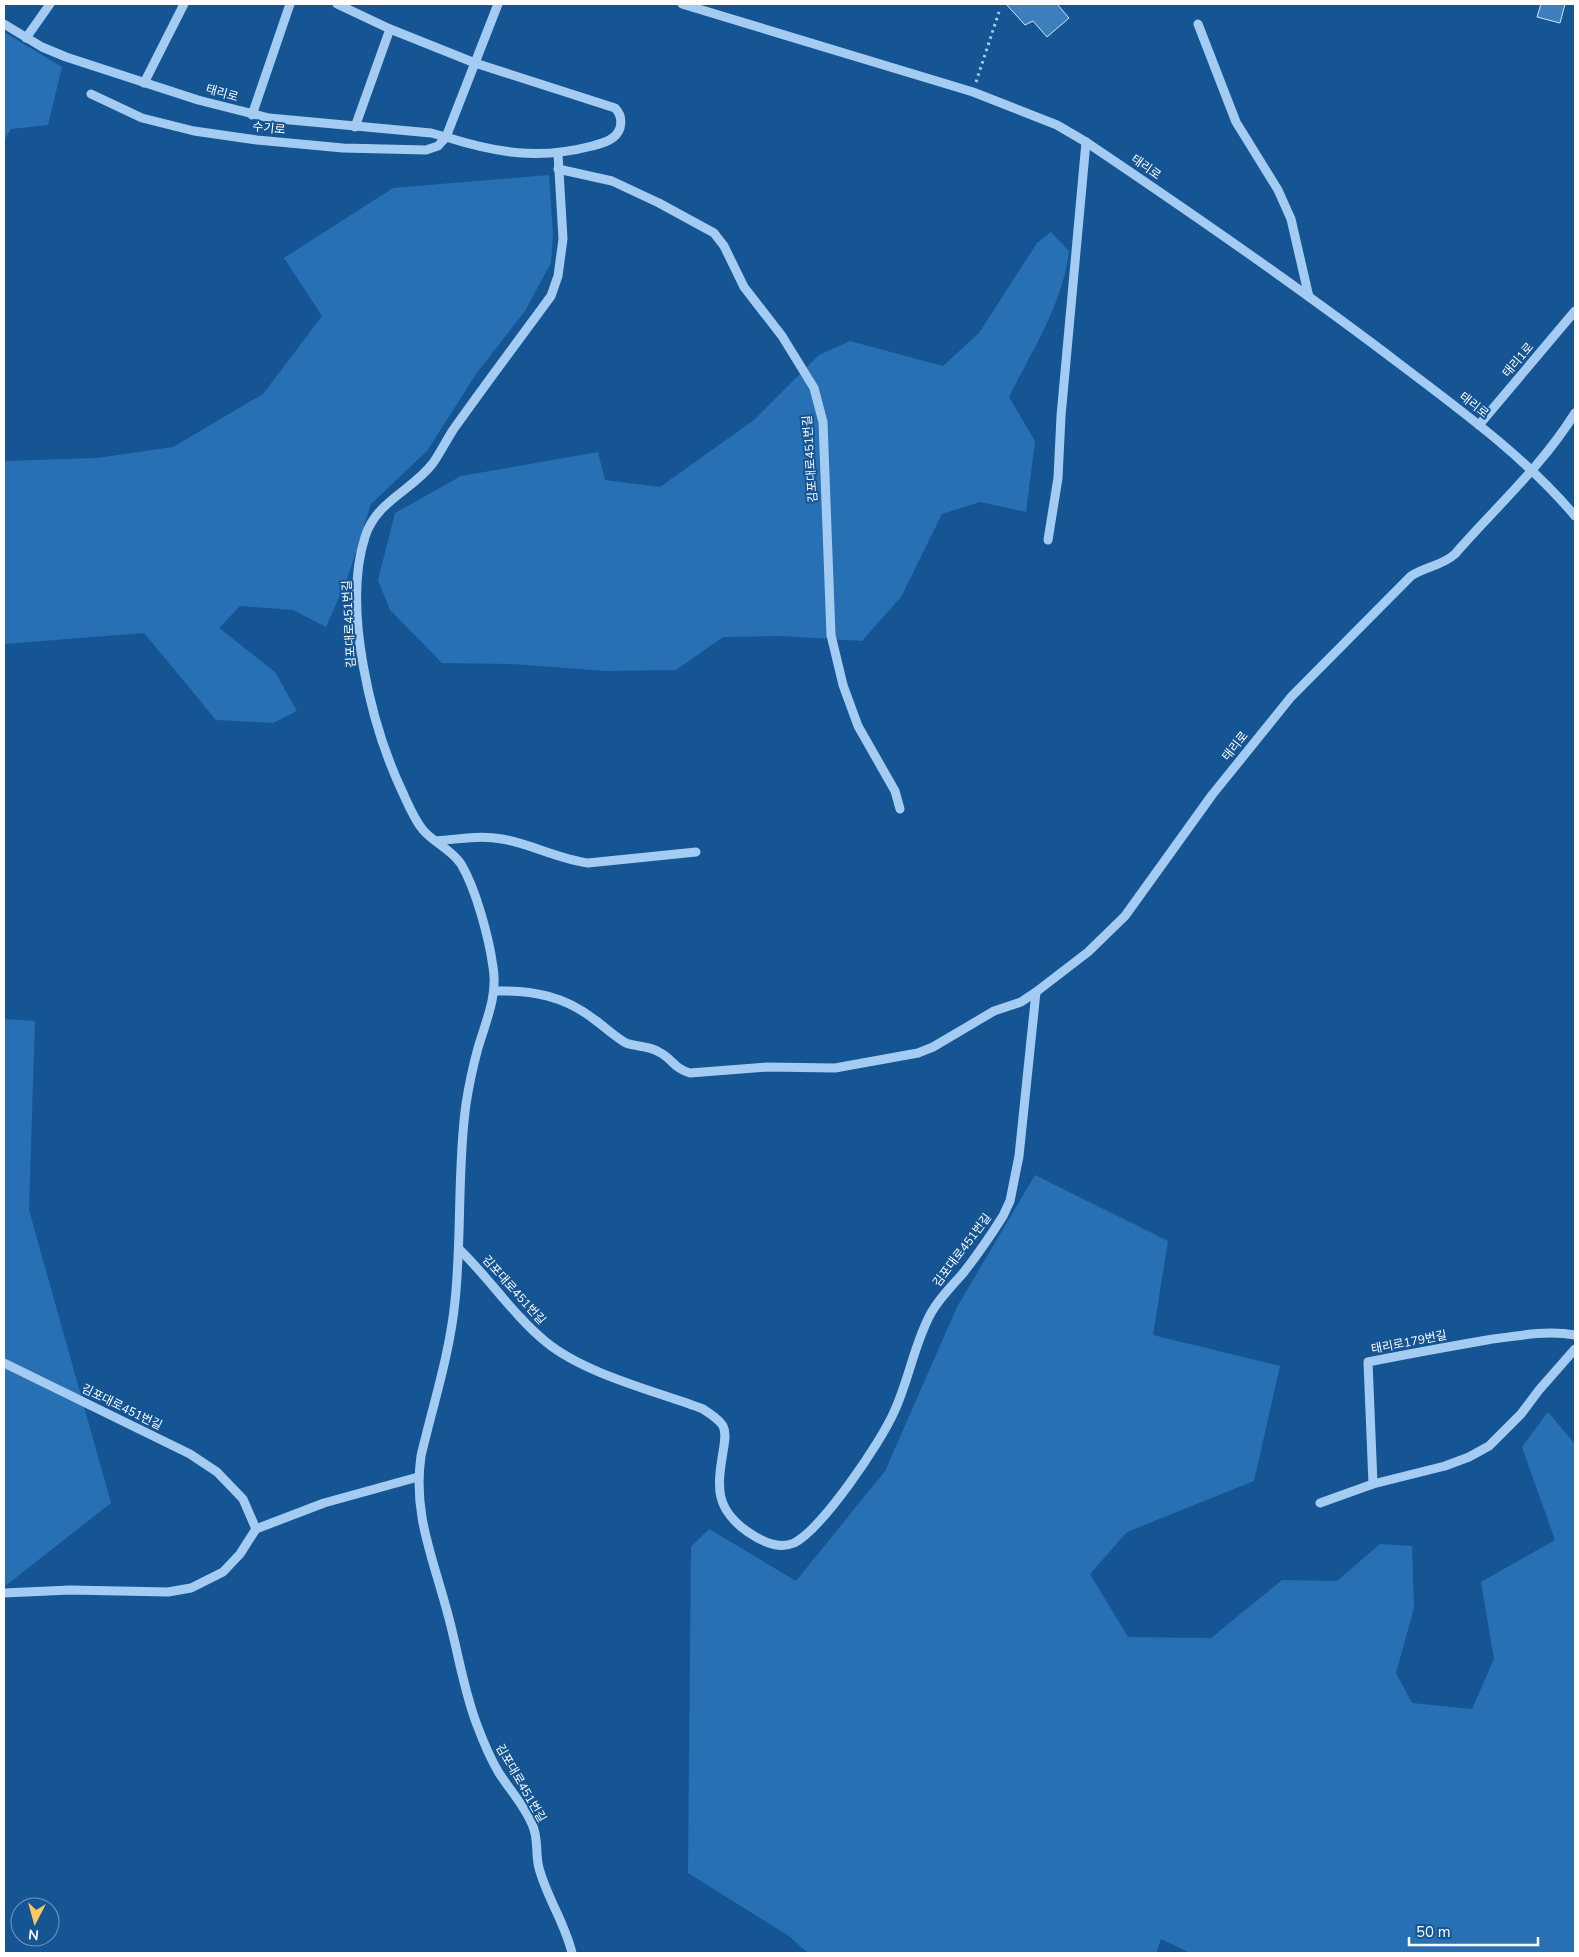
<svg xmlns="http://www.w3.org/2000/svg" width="1579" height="1957" font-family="'Nunito Sans','Noto Sans KR',sans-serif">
  <rect width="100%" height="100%" fill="#155594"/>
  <!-- green -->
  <g fill="#2770b3">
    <polygon points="4,32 62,67 48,125 11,129 4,140"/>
    <polygon points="549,175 553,235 551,263 525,311 476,374 427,451 371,504 348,577 326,627 293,610 240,606 219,628 275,672 297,711 273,723 216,720 144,633 4,644 4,461 97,458 173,447 263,394 322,316 284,258 393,188"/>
    <path d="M1051,232L1069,251C1063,303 1032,351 1009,397L1035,441L1026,512L980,502L942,514L901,597L862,641L782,636L723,637L676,670L605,671L513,664L442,663L390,610L378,580L395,513L461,476L598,452L605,480L660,487L754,420L819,355L850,341L943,366L979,333L1037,243Z"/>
    <polygon points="4,1019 35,1021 29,1210 111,1503 4,1587"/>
    <polygon points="1035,1175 1168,1241 1153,1335 1280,1366 1254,1481 1127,1532 1090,1574 1128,1637 1211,1638 1282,1580 1337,1581 1380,1544 1412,1546 1414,1608 1396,1673 1412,1703 1472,1709 1494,1659 1481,1582 1555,1540 1522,1447 1548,1412 1575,1444 1575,1953 1190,1953 1161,1939 1156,1953 808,1953 789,1936 688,1873 691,1547 709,1529 796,1581 885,1471 957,1307"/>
  </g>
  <!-- building -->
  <g fill="#3d7fbc" stroke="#cbe5fc">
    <polygon points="1006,4 1057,4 1069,18 1047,37 1033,21 1025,25"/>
    <polygon points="1541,4 1565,4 1560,23 1537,17"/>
  </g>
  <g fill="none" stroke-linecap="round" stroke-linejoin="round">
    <!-- path -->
    <polyline stroke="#a4ccf2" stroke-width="3" stroke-dasharray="2.5 4" stroke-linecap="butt" points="976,82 999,12"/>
    <!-- minor -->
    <g stroke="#a4ccf2" stroke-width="9">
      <path d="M682,4L973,92L1057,125L1086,142C1193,214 1299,287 1401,365C1463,412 1525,457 1575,516"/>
      <polyline points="4,24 42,47 66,57 198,100 269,118 431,133 446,137 498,4"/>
      <polyline points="1198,24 1236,122 1278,190 1291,219 1309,297"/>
      <polyline points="26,38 50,4"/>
      <polyline points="144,83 184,4"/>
      <path d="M91,94L142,118L194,131L257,140L343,148L426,150L438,146L446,137C497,153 539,160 592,146C603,143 616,140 620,128C622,120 620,113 615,108L475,63L390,29L337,4"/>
      <polyline points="252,115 290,4"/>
      <polyline points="355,127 390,29"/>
      <path d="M558,154L563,239L558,276L551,296C518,341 485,385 453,430C446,441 440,453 433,463C412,491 376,501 365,537C342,608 371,725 402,791C408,804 414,819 423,830C434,843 451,849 461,864C476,889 489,938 493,967C498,995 486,1021 478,1048C473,1066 469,1085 466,1104C457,1169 462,1235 455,1301C450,1353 433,1405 421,1456C413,1511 431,1553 445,1604C457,1644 462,1686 477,1725C483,1741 490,1758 499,1773C510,1790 524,1805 532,1824C539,1838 535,1854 539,1868C547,1898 565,1923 572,1953"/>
      <polyline points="558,169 612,181 659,203 714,233 724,246 744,287 782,336 814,388 823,422 831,635 843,685 858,726 895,791 900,809"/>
      <polyline points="1479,425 1575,311"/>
      <polyline points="1048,540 1058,478 1061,416 1086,142"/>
      <path d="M436,841C458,839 480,835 502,839C531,844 558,859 588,863L696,852"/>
      <path d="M495,991C532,990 565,996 595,1020C605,1027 615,1037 626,1043C637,1047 650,1046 659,1052C673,1059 673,1068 690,1073L767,1067L835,1068L918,1053L933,1047L994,1011L1021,1002L1036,992L1088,952L1125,916L1212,795L1291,697L1411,576C1426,566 1442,566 1455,554C1496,507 1542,466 1575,413"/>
      <path d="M460,1250C489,1278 515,1317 546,1342C585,1374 655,1391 703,1409C710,1414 719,1419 723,1426C727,1434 724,1444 723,1452C717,1488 715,1509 748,1532C761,1541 778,1550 794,1543C822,1529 881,1442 894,1412C909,1380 914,1344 931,1313C940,1297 953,1285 964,1272C978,1254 991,1235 1003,1216L1010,1201L1019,1156L1036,992"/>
      <polyline points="4,1363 190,1454 217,1472 243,1499 256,1529"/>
      <path d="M1373,1484L1368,1362C1408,1354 1447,1347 1487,1340C1516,1336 1546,1330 1575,1335"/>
      <polyline points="1320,1503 1373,1484 1445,1466 1469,1457 1489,1446 1521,1414 1539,1390 1575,1349"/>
      <polyline points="4,1593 70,1590 168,1592 191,1588 223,1572 240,1554 256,1529 324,1503 418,1477"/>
    </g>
  </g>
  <g text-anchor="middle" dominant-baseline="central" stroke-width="4" stroke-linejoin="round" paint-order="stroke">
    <!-- street labels -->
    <g font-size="12" fill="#fff" stroke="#155594">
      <text transform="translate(222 93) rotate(16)">태리로</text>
      <text transform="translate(269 128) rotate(6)">수기로</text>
      <text transform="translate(1146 167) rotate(35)">태리로</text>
      <text transform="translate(1518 360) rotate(-50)">태리1로</text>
      <text transform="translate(1474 405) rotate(38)">태리로</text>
      <text transform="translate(810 459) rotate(-94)">김포대로451번길</text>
      <text transform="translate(349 624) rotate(-93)">김포대로451번길</text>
      <text transform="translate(1235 746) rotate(-51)">태리로</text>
      <text transform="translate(962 1250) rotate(-53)">김포대로451번길</text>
      <text transform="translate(514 1290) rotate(48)">김포대로451번길</text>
      <text transform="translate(1409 1342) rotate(-11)">태리로179번길</text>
      <text transform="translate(122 1407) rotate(26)">김포대로451번길</text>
      <text transform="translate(521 1783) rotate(60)">김포대로451번길</text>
    </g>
  </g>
  <!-- border -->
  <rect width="1579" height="1957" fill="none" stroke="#ffffff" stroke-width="10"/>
  <!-- north arrow -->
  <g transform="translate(35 1922) rotate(186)"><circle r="24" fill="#155594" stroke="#7399bf"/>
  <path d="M0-4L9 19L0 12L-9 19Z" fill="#ffc865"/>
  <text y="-8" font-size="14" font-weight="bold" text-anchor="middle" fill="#ffffff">N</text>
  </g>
  <!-- scale -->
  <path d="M1409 1937v8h129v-8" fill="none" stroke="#ffffff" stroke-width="2.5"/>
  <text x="1416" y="1937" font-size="15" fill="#ffffff" stroke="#155594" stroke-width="4" paint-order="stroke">50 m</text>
</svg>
